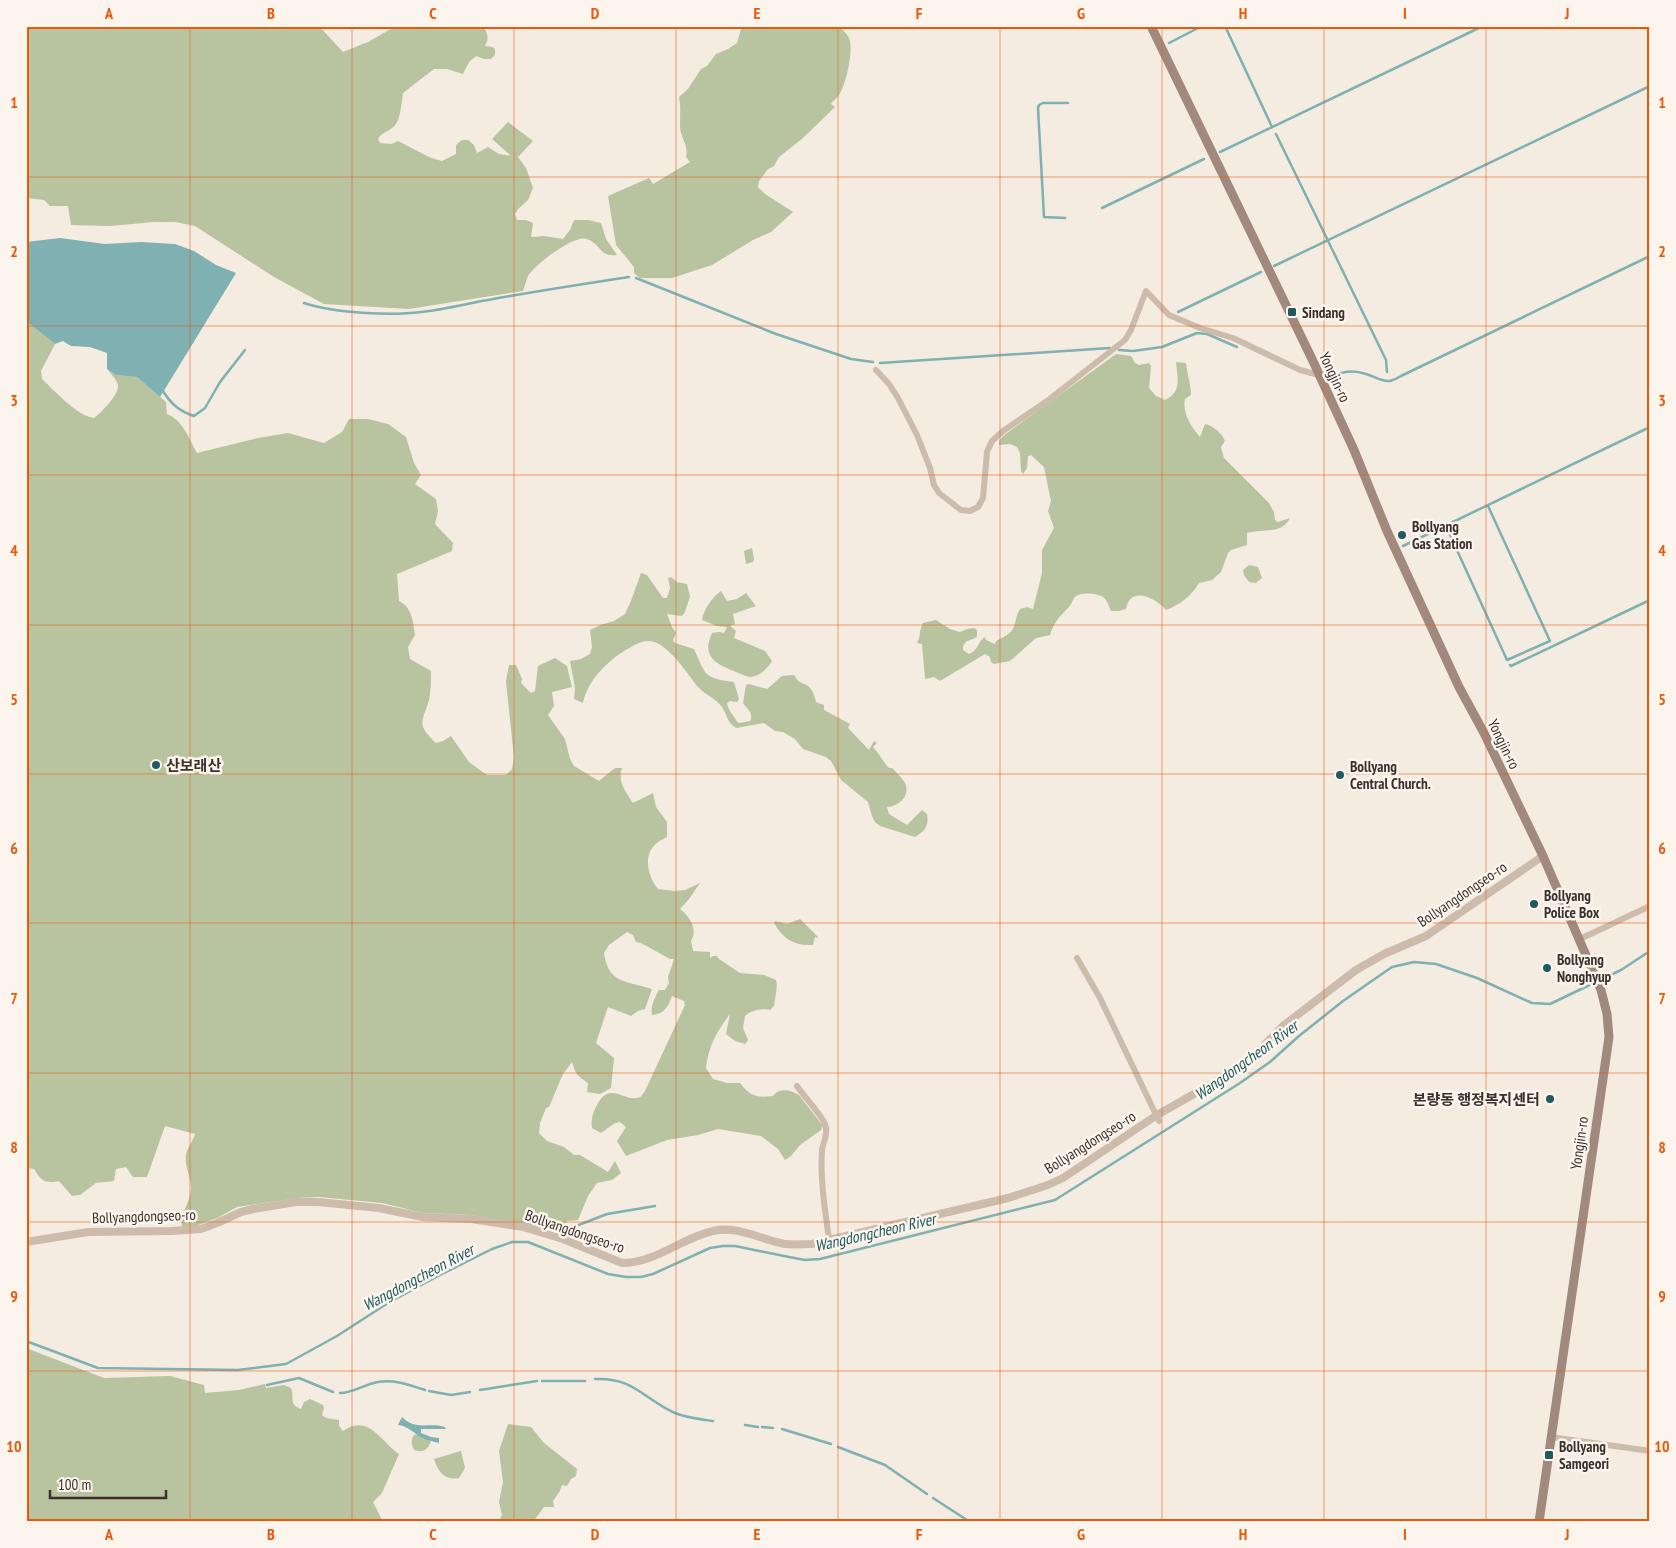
<svg xmlns="http://www.w3.org/2000/svg" width="1676" height="1548" font-family="'PT Sans Narrow','Noto Sans KR',sans-serif">
  <rect width="100%" height="100%" fill="#f4ebe1"/>
  <!-- green -->
  <g fill="#b8c4a0">
    <path d="M26,26H319L343,52L368,42L396,26H496L484,28C488,34 489,39 485,46L492,47L495,49V55L491,59H484L476,56L469,62L463,74L447,69H434L403,93C402,100 400,118 397,122C393,131 382,131 378,139L380,143L391,144L398,141L431,158L442,161L456,154V145L462,140H468L474,145L477,153L488,147L499,154L511,156L492,139L508,122L533,141L518,157L526,168L533,188L528,200L518,209L515,214L517,220H526L533,223L531,237L544,236L563,239L570,230L574,220H588L601,223L606,239L617,255C599,257 601,244 587,239C575,234 535,264 528,276C526,280 525,286 523,291L409,309L324,304L274,277L195,226L175,222H154L111,226L71,225L68,206H50L44,200L26,198Z"/>
    <path d="M742,26H839C843,30 847,34 849,38C854,50 846,85 839,95C837,98 833,101 831,104L835,107L803,138L779,157L774,166L768,169L759,181L758,187L765,194L793,212L771,232L753,240L712,265L672,278H640L634,273V267L616,245L608,196L649,178L653,184L690,162L686,157C689,145 680,137 680,126C680,116 681,107 679,97L688,89L701,69L707,66L716,54L728,49L737,43Z"/>
    <path d="M26,321L55,344L41,371L42,379C55,391 77,416 94,418C101,413 119,394 118,386C118,381 111,374 107,369L116,375L137,377L166,402L167,414C183,420 189,439 197,453L258,438L288,433L324,443L342,432L349,419H368L388,424L406,437L414,463L421,475L415,484L436,499L438,511L435,524L453,543L452,551L397,574L399,601C412,607 413,622 415,635L408,647L410,659L431,671C431,681 431,691 429,700C422,723 416,724 436,743L443,741L451,736L469,762L487,775H506L512,769L514,758L506,681L509,665H516L522,679L521,683L531,693L535,691L538,666L555,658L567,666L572,687L552,692L554,706L548,715L565,739L570,759L574,766L599,781L615,768H622C617,782 626,792 633,803L653,793L656,807L667,822V837C664,839 660,840 657,843C642,854 648,877 658,889L674,891L685,890L700,883L689,899L680,909C690,917 698,929 691,941L693,951L710,952V958L713,956H717L719,959L740,973L764,975L776,980C778,985 775,1000 774,1006L770,1010C762,1008 751,1010 745,1016L743,1028L748,1040L745,1044L735,1041L726,1034L730,1014C717,1031 708,1047 706,1068L713,1079L727,1083H740C750,1096 756,1098 773,1096C780,1087 791,1090 799,1095L823,1126L821,1130L800,1145L791,1156L785,1160L778,1149L761,1136L718,1129L698,1135L667,1140L626,1156L617,1141L626,1127L620,1122L615,1123L601,1133L592,1128C591,1122 592,1115 595,1109C609,1077 624,1104 640,1097C642,1096 643,1093 645,1091L685,1005L684,1001L672,996C668,1007 664,1014 652,1015C650,1007 655,997 659,990H665L669,983L668,977L674,959H670L641,943L636,942L633,935L627,932L609,945L604,953C608,984 627,981 652,989L645,1009L638,1011L631,1016L608,1007L596,1043L614,1058L611,1088L600,1094L587,1092L588,1083C577,1075 576,1075 572,1062L563,1074L549,1107L546,1108L540,1123L539,1133L547,1141L564,1147L574,1155H580L608,1172L615,1161L621,1173L612,1180L597,1183L588,1196L578,1220L567,1221L562,1228L553,1231L472,1215L423,1213L382,1203L319,1197L298,1198L237,1207L217,1218L196,1226L182,1227C180,1213 190,1203 191,1190C192,1178 184,1167 186,1155C187,1148 193,1141 195,1134L165,1126L147,1177H133L126,1167L116,1169L114,1181L96,1183L80,1195L72,1196L59,1181C44,1184 41,1180 34,1169L26,1168Z"/>
    <path d="M1116,354L1131,356L1135,363L1139,365L1149,363L1151,366L1149,388L1156,396L1165,400C1183,391 1177,378 1176,362L1186,363C1187,374 1191,384 1191,395L1185,399C1182,413 1191,427 1200,437L1205,424C1212,425 1223,434 1225,441L1221,447L1224,458L1269,503L1274,512L1275,520L1278,522L1290,518C1282,535 1263,528 1247,533V545L1231,550L1228,553L1221,572L1212,580L1199,583C1192,595 1180,605 1166,610C1156,598 1130,585 1126,609L1119,611H1111C1109,606 1107,600 1103,597C1097,593 1082,592 1076,596C1072,600 1071,606 1067,609C1059,617 1053,624 1050,635L1036,638L1010,661L994,664L991,662L990,657L985,654L940,681L934,677L925,679L922,644L917,643C921,636 919,630 923,623L936,620L950,629L960,632L967,629L974,628L977,630V637C971,641 963,639 963,650L969,654C980,649 977,642 985,637L986,640L995,644L996,641C1002,638 1010,634 1013,629C1016,623 1016,615 1020,609L1027,607L1033,609L1042,573V550L1054,528L1048,511L1051,501L1044,467L1031,455L1028,456L1027,468L1023,474L1021,471L1020,453L1017,447L1010,444L999,445V441L1003,436Z"/>
    <polygon points="752,548 754,559 753,562 746,564 744,551"/>
    <polygon points="1249,565 1258,567 1262,578 1256,583 1249,582 1244,575 1243,570"/>
    <path d="M641,573L647,575L663,598H667L670,588L668,578L671,577L677,582L687,584L690,597L684,614L681,616L667,614L672,627L676,633L673,640L675,643L694,649C706,675 703,678 734,682L739,699L737,702L730,701L727,703C728,711 734,715 737,722L740,723L750,721C754,713 747,709 743,703L746,685L749,684L767,689L782,676L794,675C801,689 811,678 816,702L824,705V710L850,724L848,728L869,750L874,741L877,743L873,747C879,753 882,761 889,768H892C896,772 902,778 905,783C911,796 898,807 887,807L889,814L907,825L922,810L927,814C929,826 925,831 915,837L880,826L875,822L872,816L868,802L841,780L831,761L826,757L803,749L795,739L783,732L775,731L764,723L736,728C726,721 728,716 722,707C716,698 705,695 698,687C688,675 667,641 649,641C639,641 627,649 618,655C602,667 587,683 583,703L574,699L575,688L570,661L581,659L590,654L592,647L590,630L600,625L614,621L625,614L631,601Z"/>
    <path d="M721,591L727,601L737,599L746,593L756,606L733,614L735,624L730,626L736,631L734,638L765,651L772,661C768,668 760,676 751,677C746,677 740,673 736,672C716,664 701,657 712,633L719,632L724,633L727,627L717,626L702,620C704,608 712,598 721,591Z"/>
    <path d="M800,919L819,938L815,937L813,945C794,946 783,939 774,923L775,921L787,924Z"/>
    <path d="M26,1348L104,1378L170,1376L204,1385L205,1393L239,1390L265,1384L266,1388L284,1385L291,1388C295,1398 288,1404 301,1409L304,1402L310,1399L323,1405L324,1408L322,1415L326,1418L339,1420V1426L343,1431C369,1413 381,1442 399,1454L382,1493L373,1502L383,1522H26Z"/>
    <polygon points="508,1424 531,1427 544,1443 577,1469 576,1476 571,1479 567,1486 562,1485 560,1491 553,1501 554,1507 544,1507 533,1522 498,1522 502,1515 499,1502 503,1482 499,1451"/>
    <path d="M418,1434L431,1441C428,1450 423,1453 414,1450C412,1445 410,1440 414,1435Z"/>
    <path d="M461,1451L465,1468L459,1478C445,1481 438,1472 434,1459Z"/>
  </g>
  <!-- water -->
  <g fill="#7fb0b2">
    <polygon points="60,238 105,244 141,242 175,244 194,251 216,265 236,273 160,397 137,377 116,375 107,369 107,353 90,347 71,346 63,341 55,344 26,321 26,242"/>
    <path d="M402,1417C416,1431 428,1422 445,1427L446,1429H421V1433L431,1437L439,1438V1443C432,1441 425,1440 419,1436C413,1432 407,1426 398,1425Z"/>
  </g>
  <g fill="none" stroke-linecap="round" stroke-linejoin="round">
    <!-- stream -->
    <g stroke="#7fb0b2" stroke-width="2.5">
      <polyline points="1225,26 1272,127"/>
      <polyline points="1169,43 1202,26"/>
      <polyline points="1276,134 1386,360 1387,372"/>
      <polyline points="1220,152 1483,26"/>
      <polyline points="1102,208 1204,159"/>
      <polyline points="1065,218 1044,217 1038,108 1039,105 1043,103 1068,103"/>
      <polyline points="1274,266 1650,86"/>
      <polyline points="636,278 776,334 851,359 873,362"/>
      <path d="M304,303C334,313 390,316 421,312C445,310 469,303 493,299C538,291 583,284 629,277"/>
      <polyline points="1178,312 1261,272"/>
      <polyline points="1119,350 1133,351 1162,347 1197,333 1207,334 1237,347"/>
      <polyline points="880,363 1110,348"/>
      <path d="M1327,379C1340,372 1351,369 1366,374C1374,376 1381,382 1390,381C1393,380 1398,378 1401,376L1650,256"/>
      <path d="M163,391C171,404 179,411 194,416L205,408L220,382L245,350"/>
      <polyline points="1446,526 1507,660 1550,641 1488,506"/>
      <polyline points="1403,546 1650,427"/>
      <polyline points="1510,665 1511,666 1650,600"/>
      <polyline points="564,1228 576,1226 607,1214 655,1206"/>
      <polyline points="26,1341 98,1368 238,1370 286,1364 337,1336 388,1303 438,1276 492,1249 512,1242 528,1242 608,1274 626,1277 641,1277 653,1274 710,1248 723,1246 735,1246 789,1257 805,1260 820,1259 1055,1200 1240,1083 1270,1062 1299,1036 1343,1001 1392,967 1414,962 1436,964 1477,978 1532,1003 1550,1004 1621,970 1650,951"/>
      <path d="M595,1379C634,1377 643,1399 675,1413C687,1418 700,1419 713,1421"/>
      <polyline points="542,1381 585,1381"/>
      <polyline points="267,1385 299,1378 333,1392"/>
      <polyline points="480,1390 537,1381"/>
      <polyline points="429,1391 451,1395 470,1392"/>
      <path d="M340,1393C353,1393 365,1384 378,1382C394,1379 410,1385 425,1390"/>
      <polyline points="745,1425 758,1427"/>
      <polyline points="762,1427 773,1428"/>
      <polyline points="782,1429 831,1444"/>
      <polyline points="838,1447 885,1465 927,1494"/>
      <polyline points="933,1498 970,1522"/>
    </g>
    <!-- minor -->
    <g stroke="#cdbbac" stroke-width="6">
      <polyline points="876,370 889,384 898,398 917,435 930,468 934,485 939,493 961,510 970,511 978,507 983,498 987,452 992,441 1003,431 1047,401 1125,340 1131,330 1146,291 1169,315 1200,328 1233,338 1300,370 1319,375"/>
      <polyline points="1580,939 1650,906"/>
      <polyline points="1077,958 1100,998 1159,1121"/>
      <path d="M797,1086C803,1095 822,1116 825,1124C829,1133 823,1142 822,1150C820,1180 825,1210 829,1239"/>
      <polyline points="1551,1437 1650,1451"/>
    </g>
    <!-- tertiary -->
    <path stroke="#cdbbac" stroke-width="8" d="M26,1242L88,1232L172,1231L201,1229L217,1223L241,1212L253,1209L296,1202H318L379,1208L423,1217L471,1219L523,1227L563,1239L622,1263C656,1263 681,1238 713,1231C738,1225 761,1240 785,1244C794,1245 803,1244 812,1244L1008,1198L1048,1185L1063,1178L1157,1115L1238,1069L1249,1061L1283,1026L1356,970L1384,954L1426,936L1543,856"/>
    <!-- secondary -->
    <polyline stroke="#a18a7d" stroke-width="9" points="1151,26 1312,359 1354,450 1387,531 1459,687 1484,733 1543,856 1601,990 1607,1014 1609,1037 1539,1522"/>
  </g>
  <!-- grid -->
  <path fill="none" stroke="#e8590c" stroke-width="1" stroke-opacity="0.55" d="M190,26V1522M352,26V1522M514,26V1522M676,26V1522M838,26V1522M1000,26V1522M1162,26V1522M1324,26V1522M1486,26V1522M26,177H1650M26,326H1650M26,475H1650M26,625H1650M26,774H1650M26,923H1650M26,1073H1650M26,1222H1650M26,1371H1650"/>
  <!-- markers -->
  <g fill="#1f5a5e" stroke="#fbf5ee" stroke-width="2">
    <rect x="1287" y="307" width="10" height="10" rx="2.5"/>
    <circle cx="1402" cy="535" r="5"/>
    <circle cx="156" cy="765" r="5"/>
    <circle cx="1340" cy="775" r="5"/>
    <circle cx="1534" cy="904" r="5"/>
    <circle cx="1547" cy="968" r="5"/>
    <circle cx="1550" cy="1099" r="5"/>
    <rect x="1544" y="1450" width="10" height="10" rx="2.5"/>
  </g>
  <g text-anchor="middle" dominant-baseline="central" stroke-width="5" stroke-linejoin="round" paint-order="stroke">
    <!-- poi labels -->
    <g font-size="15" font-weight="bold" fill="#3b302b" stroke="#fbf5ee" text-anchor="start">
      <text x="1302" y="312">Sindang</text>
      <text x="1412" y="526">Bollyang<tspan x="1412" dy="17">Gas Station</tspan></text>
      <text x="166" y="765">산보래산</text>
      <text x="1350" y="766">Bollyang<tspan x="1350" dy="17">Central Church.</tspan></text>
      <text x="1544" y="895">Bollyang<tspan x="1544" dy="17">Police Box</tspan></text>
      <text x="1557" y="959">Bollyang<tspan x="1557" dy="17">Nonghyup</tspan></text>
      <text x="1540" y="1099" text-anchor="end">본량동 행정복지센터</text>
      <text x="1559" y="1446">Bollyang<tspan x="1559" dy="17">Samgeori</tspan></text>
    </g>
    <!-- street labels -->
    <g font-size="15" fill="#3b302b" stroke="#fbf5ee">
      <text transform="translate(1335 377) rotate(65)">Yongjin-ro</text>
      <text transform="translate(1504 744) rotate(64)">Yongjin-ro</text>
      <text transform="translate(1462 894) rotate(-34)">Bollyangdongseo-ro</text>
      <text transform="translate(1090 1142) rotate(-32)">Bollyangdongseo-ro</text>
      <text transform="translate(1579 1143) rotate(-82)">Yongjin-ro</text>
      <text transform="translate(144 1216) rotate(-2)">Bollyangdongseo-ro</text>
      <text transform="translate(575 1231) rotate(19)">Bollyangdongseo-ro</text>
    </g>
    <!-- water labels -->
    <g font-size="16" font-style="italic" fill="#1f5a5e" stroke="#fbf5ee">
      <text transform="translate(1246 1060) rotate(-36)">Wangdongcheon River</text>
      <text transform="translate(875 1232) rotate(-13)">Wangdongcheon River</text>
      <text transform="translate(418 1277) rotate(-28)">Wangdongcheon River</text>
    </g>
  </g>
  <!-- border -->
  <rect width="1676" height="1548" fill="none" stroke="#fbf5ee" stroke-width="55"/>
  <!-- scale -->
  <path d="M50 1490v8h116v-8" fill="none" stroke="#3b302b" stroke-width="2.5"/>
  <text x="58" y="1490" font-size="15" fill="#3b302b" stroke="#fbf5ee" stroke-width="4" paint-order="stroke">100 m</text>
  <rect x="28" y="28" width="1620" height="1492" fill="none" stroke="#e8590c" stroke-width="2"/>
  <g font-size="16" text-anchor="middle" font-weight="bold" fill="#e8590c">
    <text x="109" y="19">A</text>
    <text x="271" y="19">B</text>
    <text x="433" y="19">C</text>
    <text x="595" y="19">D</text>
    <text x="757" y="19">E</text>
    <text x="919" y="19">F</text>
    <text x="1081" y="19">G</text>
    <text x="1243" y="19">H</text>
    <text x="1405" y="19">I</text>
    <text x="1567" y="19">J</text>
    <text x="14" y="108">1</text>
    <text x="1662" y="108">1</text>
    <text x="14" y="257">2</text>
    <text x="1662" y="257">2</text>
    <text x="14" y="406">3</text>
    <text x="1662" y="406">3</text>
    <text x="14" y="556">4</text>
    <text x="1662" y="556">4</text>
    <text x="14" y="705">5</text>
    <text x="1662" y="705">5</text>
    <text x="14" y="854">6</text>
    <text x="1662" y="854">6</text>
    <text x="14" y="1004">7</text>
    <text x="1662" y="1004">7</text>
    <text x="14" y="1153">8</text>
    <text x="1662" y="1153">8</text>
    <text x="14" y="1302">9</text>
    <text x="1662" y="1302">9</text>
    <text x="14" y="1452">10</text>
    <text x="1662" y="1452">10</text>
    <text x="109" y="1540">A</text>
    <text x="271" y="1540">B</text>
    <text x="433" y="1540">C</text>
    <text x="595" y="1540">D</text>
    <text x="757" y="1540">E</text>
    <text x="919" y="1540">F</text>
    <text x="1081" y="1540">G</text>
    <text x="1243" y="1540">H</text>
    <text x="1405" y="1540">I</text>
    <text x="1567" y="1540">J</text>
  </g>
</svg>
